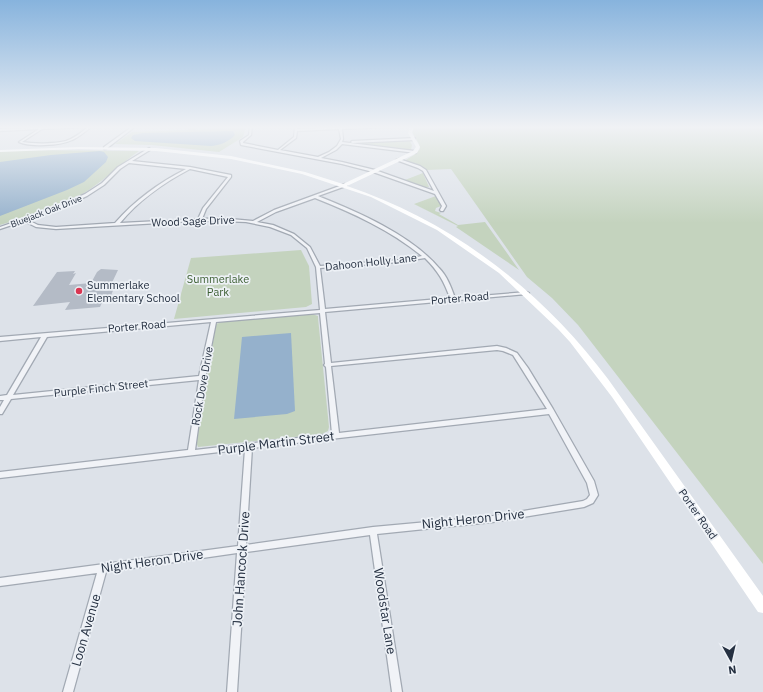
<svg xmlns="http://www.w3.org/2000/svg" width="763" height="692" font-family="'IBM Plex Sans',sans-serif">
  <rect width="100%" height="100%" fill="#dde2e9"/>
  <!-- green -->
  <g fill="#c4d3be">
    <polygon points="190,126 197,126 196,130 246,127 243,137 219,152 152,145 115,144 132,132 188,130"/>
    <polygon points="414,126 763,126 763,564 578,325 552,298 527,277 451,169 426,170 420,166 404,161 414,155 420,149 419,144 412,132"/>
    <polygon points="409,140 412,145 411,150 354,143"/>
    <path d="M19,150L139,151C123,162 109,176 93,187C67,206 31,215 0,225V151Z"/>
    <polygon points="423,173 429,187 424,187 405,180"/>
    <polygon points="436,196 441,206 436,208 435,211 441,213 439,214 458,225 485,222 519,270 456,227 458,226 414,204"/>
    <polygon points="301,250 309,266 312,304 306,307 174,319 191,258"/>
    <polygon points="312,314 318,316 318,318 329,427 328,431 322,434 198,447 196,442 216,324 225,321"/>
  </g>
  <!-- water -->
  <g fill="#95b1cc">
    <path d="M233,131L235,135C228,142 221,145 211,146L135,141L131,138L133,135L143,133Z"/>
    <polygon points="100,151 104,152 108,157 106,162 84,182 67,190 0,216 0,162 51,155"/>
    <polygon points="291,333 295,411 287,414 234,419 242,337"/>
  </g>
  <!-- building -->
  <polygon fill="#b4bbc6" points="101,269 118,270 109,289 114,288 110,298 104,298 100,307 65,310 70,302 33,306 57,272 75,271 73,274 76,273 69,285 91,283 97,272"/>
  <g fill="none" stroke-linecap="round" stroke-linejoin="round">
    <!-- street casing -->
    <g stroke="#a2a9b3" stroke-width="2.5">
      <g id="street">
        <path d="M85,126H105C101,127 94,126 90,128C84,132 79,137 72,140C60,146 30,147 19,142L39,129L0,131V129ZM88,127C81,133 74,138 66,141C54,144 35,144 22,142L42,129Z"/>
        <polygon points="133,126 136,126 106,149 104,149 104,147"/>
        <path d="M250,126H252L251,135L243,142V143L278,150L294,137L295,126H297V129L339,127V126H341L342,127L389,126L388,127L342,129L343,139L342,142L415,151L416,152V153L342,144L336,150L321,158L342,162L375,170L434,191L423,171L418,168L396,160L399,159L420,166L426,170L446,206L443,211H441L440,210L442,206L435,194L373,172L342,164L241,145L240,141L249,135ZM339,129L341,139L337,146L329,152L318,157L280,150L296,138L297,131Z"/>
        <polygon points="415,138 414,140 352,143 351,142 352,141"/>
        <path d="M149,148L150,149V150L132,161L190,167L231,175V177L206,209L202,219L220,218L253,221L274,210L345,184L347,185L346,186L318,196C358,212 411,235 439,268C447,276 451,287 455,298L527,292L529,293L527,294L325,312L331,363L497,346L506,348L517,353L528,368L553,409L594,481L598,495L593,503L584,507L493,522L377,534L402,692H392L370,535L246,552L237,692H227L237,553L106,572L73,692H63L97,573L0,586V578L238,546L245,449L0,478V472L188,450L199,380L11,399L2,414H0V407L4,400H0V396L7,395L41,337L0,341V337L320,310L316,267L307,248L291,235L270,227L246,222L220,221H195L56,229L36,227L24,221L0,229V227L55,208L85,194L102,183L118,167ZM129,163L186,169C160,182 134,201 115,223L56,227L38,225L28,220L57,210L87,196L104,185L120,169ZM190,169L228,177L203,208L198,219L120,223C138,201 165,182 190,169ZM315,198C353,213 390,230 422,256L400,260L320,266L310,247L294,234L273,225L257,222L276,212ZM425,258C438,271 444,281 450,298L325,309L320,268L400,262ZM320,313L325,364L324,365L326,367L332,434L195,450L205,378L216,322ZM211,322L199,376L13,395L47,337ZM497,350L503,351L513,355L547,409L339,433L331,366ZM549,414L587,483L590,495L587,499L583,501L493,516L373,527L246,545L252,448Z"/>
      </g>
    </g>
    <!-- street -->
    <use href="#street" fill="#f1f3f7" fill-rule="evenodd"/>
    <!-- secondary -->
    <path fill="#fff" fill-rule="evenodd" d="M410,126H414L412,133L420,147L417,153L347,186C452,221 542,291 608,379L763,596V613L758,612L612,397L570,342L558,329L499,273L437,230L371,197L302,174L231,159L156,151L79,149L0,152V150L79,147L156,148L231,156L305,172L343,184L413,151L416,147L408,133Z"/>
  </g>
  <!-- sky -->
  <linearGradient id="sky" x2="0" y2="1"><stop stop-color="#87b3dd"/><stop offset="0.57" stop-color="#f0f2f5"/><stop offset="1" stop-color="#f0f2f5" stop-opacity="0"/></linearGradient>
  <rect width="763" height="223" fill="url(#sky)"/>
  <!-- markers -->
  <circle fill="#da3652" stroke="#edf1f6" stroke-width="1.5" cx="79" cy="291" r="4"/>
  <g text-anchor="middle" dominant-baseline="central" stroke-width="3.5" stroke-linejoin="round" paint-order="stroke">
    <!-- far-street labels -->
    <g font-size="9" fill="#253041" stroke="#edf1f6">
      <text transform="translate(46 211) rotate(-21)">Bluejack Oak Drive</text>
    </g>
    <!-- street labels -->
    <g font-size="11" fill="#253041" stroke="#edf1f6">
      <text transform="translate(193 221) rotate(-2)">Wood Sage Drive</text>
      <text transform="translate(371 262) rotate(-6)">Dahoon Holly Lane</text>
      <text transform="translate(460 298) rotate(-5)">Porter Road</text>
      <text transform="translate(137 326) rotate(-5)">Porter Road</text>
      <text transform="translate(202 386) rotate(-80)">Rock Dove Drive</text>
      <text transform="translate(101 388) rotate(-6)">Purple Finch Street</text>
      <text transform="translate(698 514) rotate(55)">Porter Road</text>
    </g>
    <!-- park labels -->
    <g font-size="11" fill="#3b5e31" stroke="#edf1f6">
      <text x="218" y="279">Summerlake<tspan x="218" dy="13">Park</tspan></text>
    </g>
    <!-- poi labels -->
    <g font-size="11" fill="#253041" stroke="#edf1f6" text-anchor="start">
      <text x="87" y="285">Summerlake<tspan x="87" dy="13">Elementary School</tspan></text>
    </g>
    <!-- near-street labels -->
    <g font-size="13" fill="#253041" stroke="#edf1f6">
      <text transform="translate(276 443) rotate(-7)">Purple Martin Street</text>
      <text transform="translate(473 519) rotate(-6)">Night Heron Drive</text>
      <text transform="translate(152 561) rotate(-8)">Night Heron Drive</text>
      <text transform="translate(241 569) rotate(-86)">John Hancock Drive</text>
      <text transform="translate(385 611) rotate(81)">Woodstar Lane</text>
      <text transform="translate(86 630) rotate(-74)">Loon Avenue</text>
    </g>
  </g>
  <!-- north arrow -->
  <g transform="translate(731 660) rotate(172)" stroke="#edf1f6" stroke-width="3" paint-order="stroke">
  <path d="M0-3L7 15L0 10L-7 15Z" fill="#253041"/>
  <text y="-6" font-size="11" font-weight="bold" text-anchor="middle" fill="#253041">N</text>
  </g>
</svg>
